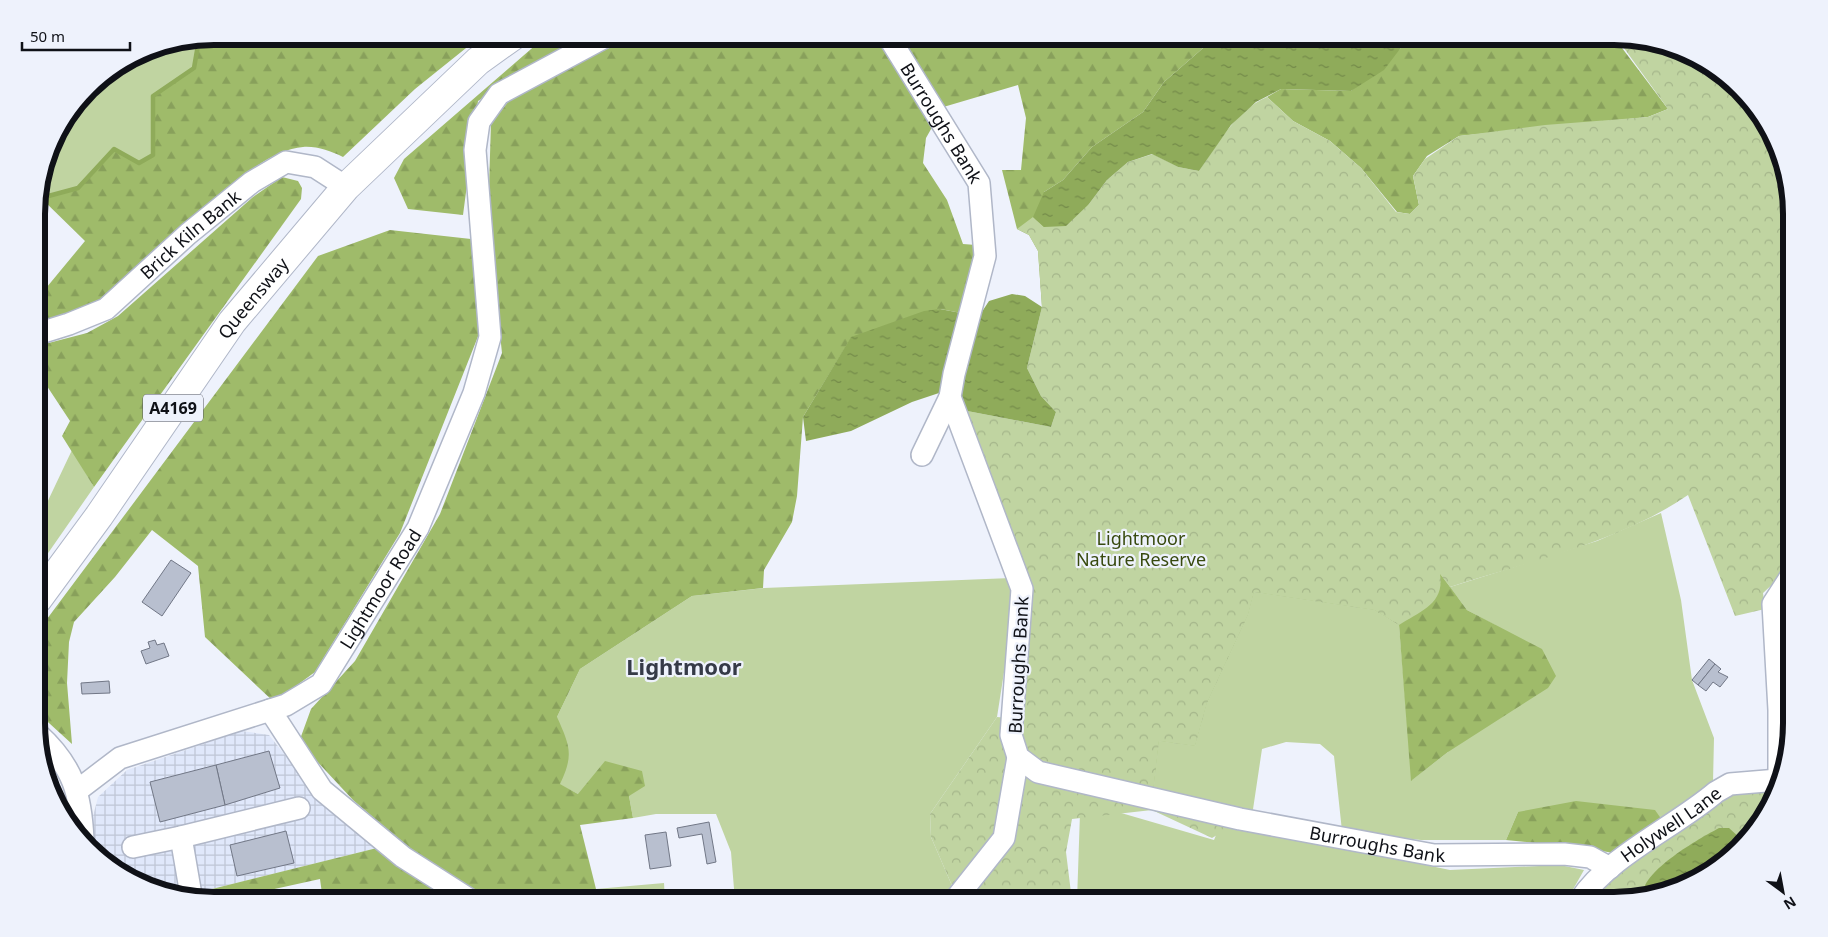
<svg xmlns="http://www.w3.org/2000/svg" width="1828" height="937" font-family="'Noto Sans',sans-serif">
  <defs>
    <pattern id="industrial-grid" width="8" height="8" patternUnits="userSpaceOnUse" patternTransform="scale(1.25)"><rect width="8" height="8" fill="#e0e8fb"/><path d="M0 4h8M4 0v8" fill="none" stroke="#bfc6d6"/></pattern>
    <pattern id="forest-firs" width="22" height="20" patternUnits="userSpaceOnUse" patternTransform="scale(1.25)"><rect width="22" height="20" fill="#9fbb6a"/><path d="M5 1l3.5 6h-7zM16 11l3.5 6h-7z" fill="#88a05b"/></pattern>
    <pattern id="park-crowns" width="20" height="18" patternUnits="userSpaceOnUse" patternTransform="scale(1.25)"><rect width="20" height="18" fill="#c0d4a1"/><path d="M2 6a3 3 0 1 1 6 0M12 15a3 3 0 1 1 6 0" fill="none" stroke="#a4b58a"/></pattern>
    <pattern id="water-ripples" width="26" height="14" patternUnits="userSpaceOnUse" patternTransform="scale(1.25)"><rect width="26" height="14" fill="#8fab5a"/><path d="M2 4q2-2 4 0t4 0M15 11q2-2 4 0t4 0" fill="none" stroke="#738a49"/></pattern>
  </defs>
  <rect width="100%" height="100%" fill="#eef2fc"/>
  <!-- industrial -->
  <polygon fill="url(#industrial-grid)" points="242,731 269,735 317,795 385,846 208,890 209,899 136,882 92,847 90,828 98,797 127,770"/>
  <!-- green -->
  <g fill="#c0d4a1">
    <polygon points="199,39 194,68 153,97 153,155 139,163 114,149 78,188 41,198 37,203 55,135 97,81 146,50"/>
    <polygon points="72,450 94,487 37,569 37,518 45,507"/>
    <polygon points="1661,513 1681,600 1692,680 1714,738 1713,782 1662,820 1518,812 1506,840 1421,840 1342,831 1334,756 1320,744 1286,742 1262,749 1252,816 1153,793 1159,741 1195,746 1207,703 1248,615 1254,592 1374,610 1399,625 1412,780 1448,752 1495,625 1467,610 1450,587 1597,541"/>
    <polygon points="1011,578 1010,634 997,717 930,814 931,837 953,888 942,901 735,901 731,852 716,814 656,814 633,818 629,796 578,794 559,784 557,717 580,669 692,596 764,588"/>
    <polygon points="1104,808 1214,840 1221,823 1450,870 1560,865 1584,870 1567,900 1077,901 1080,813"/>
    <polygon points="664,883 665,901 569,901 596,889"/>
  </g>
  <!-- forest -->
  <g fill="url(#forest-firs)">
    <path d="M214,36H481L415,89L343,157C330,151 317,146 303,147C248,150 160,257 114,291C89,309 66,314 37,322V299L85,241L41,198L78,188L114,149L139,163L152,155L153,96L194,68L199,39Z"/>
    <polygon points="546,36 587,36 571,43 478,101 463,215 408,209 394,178 404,159"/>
    <path d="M633,36H878L935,122L926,138L923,163L947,200L963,244L976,245L961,313L940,309L851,338L803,417L797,496L792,522L764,570L763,588L692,596L580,669L557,717C570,746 574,755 560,784L578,794L605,761L642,771L645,786L629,796L633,818L580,825L596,889L569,901H485L410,849L353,800L299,742L311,709L355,661L440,514L502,353L488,221L491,122L514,95Z"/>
    <polygon points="896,36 1217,36 1164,82 1143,112 1092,147 1063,180 1044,192 1440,573 1467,610 1542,649 1556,676 1548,688 1448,752 1411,781 1399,625 1374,610 1254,592 1248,615 1207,703 1195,746 1159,741 1153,793 1042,307 1038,251 1029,235 1017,229 1002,170 1021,170 1026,118 1018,85 940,108"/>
    <polygon points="1402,36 1613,36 1668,109 1648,117 1459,136 1427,156 1413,176 1419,205 1410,214 1397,212 1361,168 1330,141 1293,121 1267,97 1281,89 1351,91 1403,46"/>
    <polygon points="282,177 298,181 302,188 301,199 94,487 62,436 70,421 37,371 37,346 87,333 118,316 253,197"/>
    <polygon points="390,230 471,239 479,334 400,533 315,672 274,702 205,637 198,566 152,530 115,577 74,622 69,642 67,683 72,744 38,713 38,631 318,256"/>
    <polygon points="1576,801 1655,810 1662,820 1613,853 1586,848 1506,840 1518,812"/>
    <polygon points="385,846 461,901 323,901 320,879 220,901 209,899 208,890"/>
  </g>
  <!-- park -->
  <g fill="url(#park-crowns)">
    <path d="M1616,37L1692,55L1762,115L1790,191L1791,567L1763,593L1765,609L1735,616L1688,495C1618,543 1530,561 1450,587L1440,574C1445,604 1420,611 1399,625L1374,610L1254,592L1248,615L1207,703L1195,746L1159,741L1153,793L1231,827L1212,838L1152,810L1072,819L1066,852L1072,901H966L953,888L931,837L930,814L997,717L1018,719L1030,593L962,410L1051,427L1056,412L1041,396L1027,368L1042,307L1038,251L1029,235L1017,229L1033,217L1044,227L1089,204L1107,180L1128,162L1153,154L1178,167L1199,171C1218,144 1235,111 1267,97L1293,121L1330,141L1361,168L1396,212L1410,214L1419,205L1413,176L1425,159L1459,136L1545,125L1648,117L1668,109Z"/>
    <polygon points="1785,611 1791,611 1792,723 1784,758"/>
    <polygon points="1772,789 1773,802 1712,871 1625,900 1585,900 1591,890 1733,792"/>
  </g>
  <!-- water -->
  <g fill="url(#water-ripples)">
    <polygon points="1217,36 1402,36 1403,45 1384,70 1351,91 1281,89 1256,102 1231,125 1199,171 1178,167 1152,154 1128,162 1107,180 1089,204 1066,226 1044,227 1033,217 1044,192 1063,180 1092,147 1143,112 1164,82"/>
    <polygon points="1012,294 1025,296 1042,307 1027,368 1041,396 1056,412 1051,427 962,410 958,384 974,324 989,301"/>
    <polygon points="940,309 961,313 942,392 912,402 851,431 806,441 803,417 851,337 924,311"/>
    <path d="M1719,828H1729L1741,839L1712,871L1643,894C1642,871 1700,838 1719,828Z"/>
  </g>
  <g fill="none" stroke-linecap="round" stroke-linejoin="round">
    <!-- stream -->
    <polyline stroke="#8fab5a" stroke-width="4.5" points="37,203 41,198 78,188 114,149 139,163 153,155 153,96 194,68 199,39"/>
  </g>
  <!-- building -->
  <g fill="#b8bfcf" stroke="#717786">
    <polygon points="171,560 191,573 162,616 142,602"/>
    <polygon points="155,640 157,645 164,643 169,656 146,664 141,651 150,648 148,642"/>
    <polygon points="1709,659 1715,664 1698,685 1692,680"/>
    <polygon points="1715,664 1721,669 1718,672 1728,677 1720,687 1713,682 1706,691 1698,685"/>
    <polygon points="109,681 110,693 82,694 81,683"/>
    <polygon points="269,751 280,788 225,805 216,765"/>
    <polygon points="216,765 225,805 160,822 150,782"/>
    <polygon points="709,822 716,862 707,864 702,834 679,838 677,828"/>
    <polygon points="286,831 294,863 237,876 230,845"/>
    <polygon points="666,832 671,866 650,869 645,835"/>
  </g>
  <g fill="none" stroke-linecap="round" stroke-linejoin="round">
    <!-- minor casing -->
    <g stroke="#b0b7c8" stroke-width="24">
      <g id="minor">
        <path id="s1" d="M888,36L979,183L985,256L954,374L950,397L1022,589L1011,735L1018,757L1038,772L1240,819L1434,855L1564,854L1590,857L1610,868"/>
        <path id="s2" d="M37,334L69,324L106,309L188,234L252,182L286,162L315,167L346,187"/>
        <polyline points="922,455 950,397"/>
        <polyline points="270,710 322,790 403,857 472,901"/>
        <path d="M38,734C73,766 81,794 83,840"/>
        <polyline points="1779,776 1779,710 1773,604 1791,576"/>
        <path id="s3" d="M78,790L120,758L286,705L321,684L418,528L474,393L490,337L475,150L479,122L499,94L607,36"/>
        <polyline points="133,847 181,837"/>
        <polyline points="191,895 181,837 299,808"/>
        <path id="s4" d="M1580,900C1609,856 1675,827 1716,792L1730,784L1778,780"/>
        <polyline points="954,901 1004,838 1018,757"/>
      </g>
    </g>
    <!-- major casing -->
    <g stroke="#b0b7c8" stroke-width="30">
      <g id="major">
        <path id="s5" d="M38,599L99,516L232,322L346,187L478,61L513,36"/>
      </g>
    </g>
    <!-- minor -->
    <use href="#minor" stroke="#fff" stroke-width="21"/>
    <!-- major -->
    <use href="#major" stroke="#fff" stroke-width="28"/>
  </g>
  <g text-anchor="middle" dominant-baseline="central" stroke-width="4.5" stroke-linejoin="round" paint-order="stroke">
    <!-- shield labels -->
    <rect fill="#eef2fc" stroke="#52545c" stroke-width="1" x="143" y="394.5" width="60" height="27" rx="4"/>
    <g font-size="16" font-weight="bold" fill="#0f1117">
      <text x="173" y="408">A4169</text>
    </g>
    <!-- street labels -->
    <g font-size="18" fill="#0f1117" stroke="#eef2fc">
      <text stroke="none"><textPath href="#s1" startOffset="102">Burroughs Bank</textPath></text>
      <text stroke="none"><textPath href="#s2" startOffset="186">Brick Kiln Bank</textPath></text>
      <text stroke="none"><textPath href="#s5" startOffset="370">Queensway</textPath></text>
      <text stroke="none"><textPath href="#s3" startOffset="380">Lightmoor Road</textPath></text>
      <text transform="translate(1018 665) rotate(-87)">Burroughs Bank</text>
      <text stroke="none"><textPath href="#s4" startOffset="119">Holywell Lane</textPath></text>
      <text stroke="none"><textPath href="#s1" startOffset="1138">Burroughs Bank</textPath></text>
    </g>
    <!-- park labels -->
    <g font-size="18" fill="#384a0f" stroke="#eef2fc">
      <text x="1141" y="538">Lightmoor<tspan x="1141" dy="21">Nature Reserve</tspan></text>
    </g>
    <!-- district labels -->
    <g font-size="22" font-weight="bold" fill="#353a47" stroke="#eef2fc">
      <text x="684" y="666">Lightmoor</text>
    </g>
  </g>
  <!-- crop -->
  <path d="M0 0H1828V937H0ZM214 45H1614A169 169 0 0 1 1783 214V723A169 169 0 0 1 1614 892H214A169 169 0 0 1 45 723V214A169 169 0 0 1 214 45Z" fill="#eef2fc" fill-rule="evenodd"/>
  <path fill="none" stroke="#0f1117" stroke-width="6" d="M214 45H1614A169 169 0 0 1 1783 214V723A169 169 0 0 1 1614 892H214A169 169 0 0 1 45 723V214A169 169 0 0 1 214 45Z"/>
  <!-- north arrow -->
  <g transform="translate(1783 892) rotate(148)" stroke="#eef2fc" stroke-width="4" paint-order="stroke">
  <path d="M0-4L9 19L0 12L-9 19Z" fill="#0f1117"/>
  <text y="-8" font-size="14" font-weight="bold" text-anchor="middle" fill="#0f1117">N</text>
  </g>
  <!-- scale -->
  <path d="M22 42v8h108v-8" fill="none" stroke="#0f1117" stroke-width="2.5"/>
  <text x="30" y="42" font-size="15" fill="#0f1117" stroke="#eef2fc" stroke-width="4" paint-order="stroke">50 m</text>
</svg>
